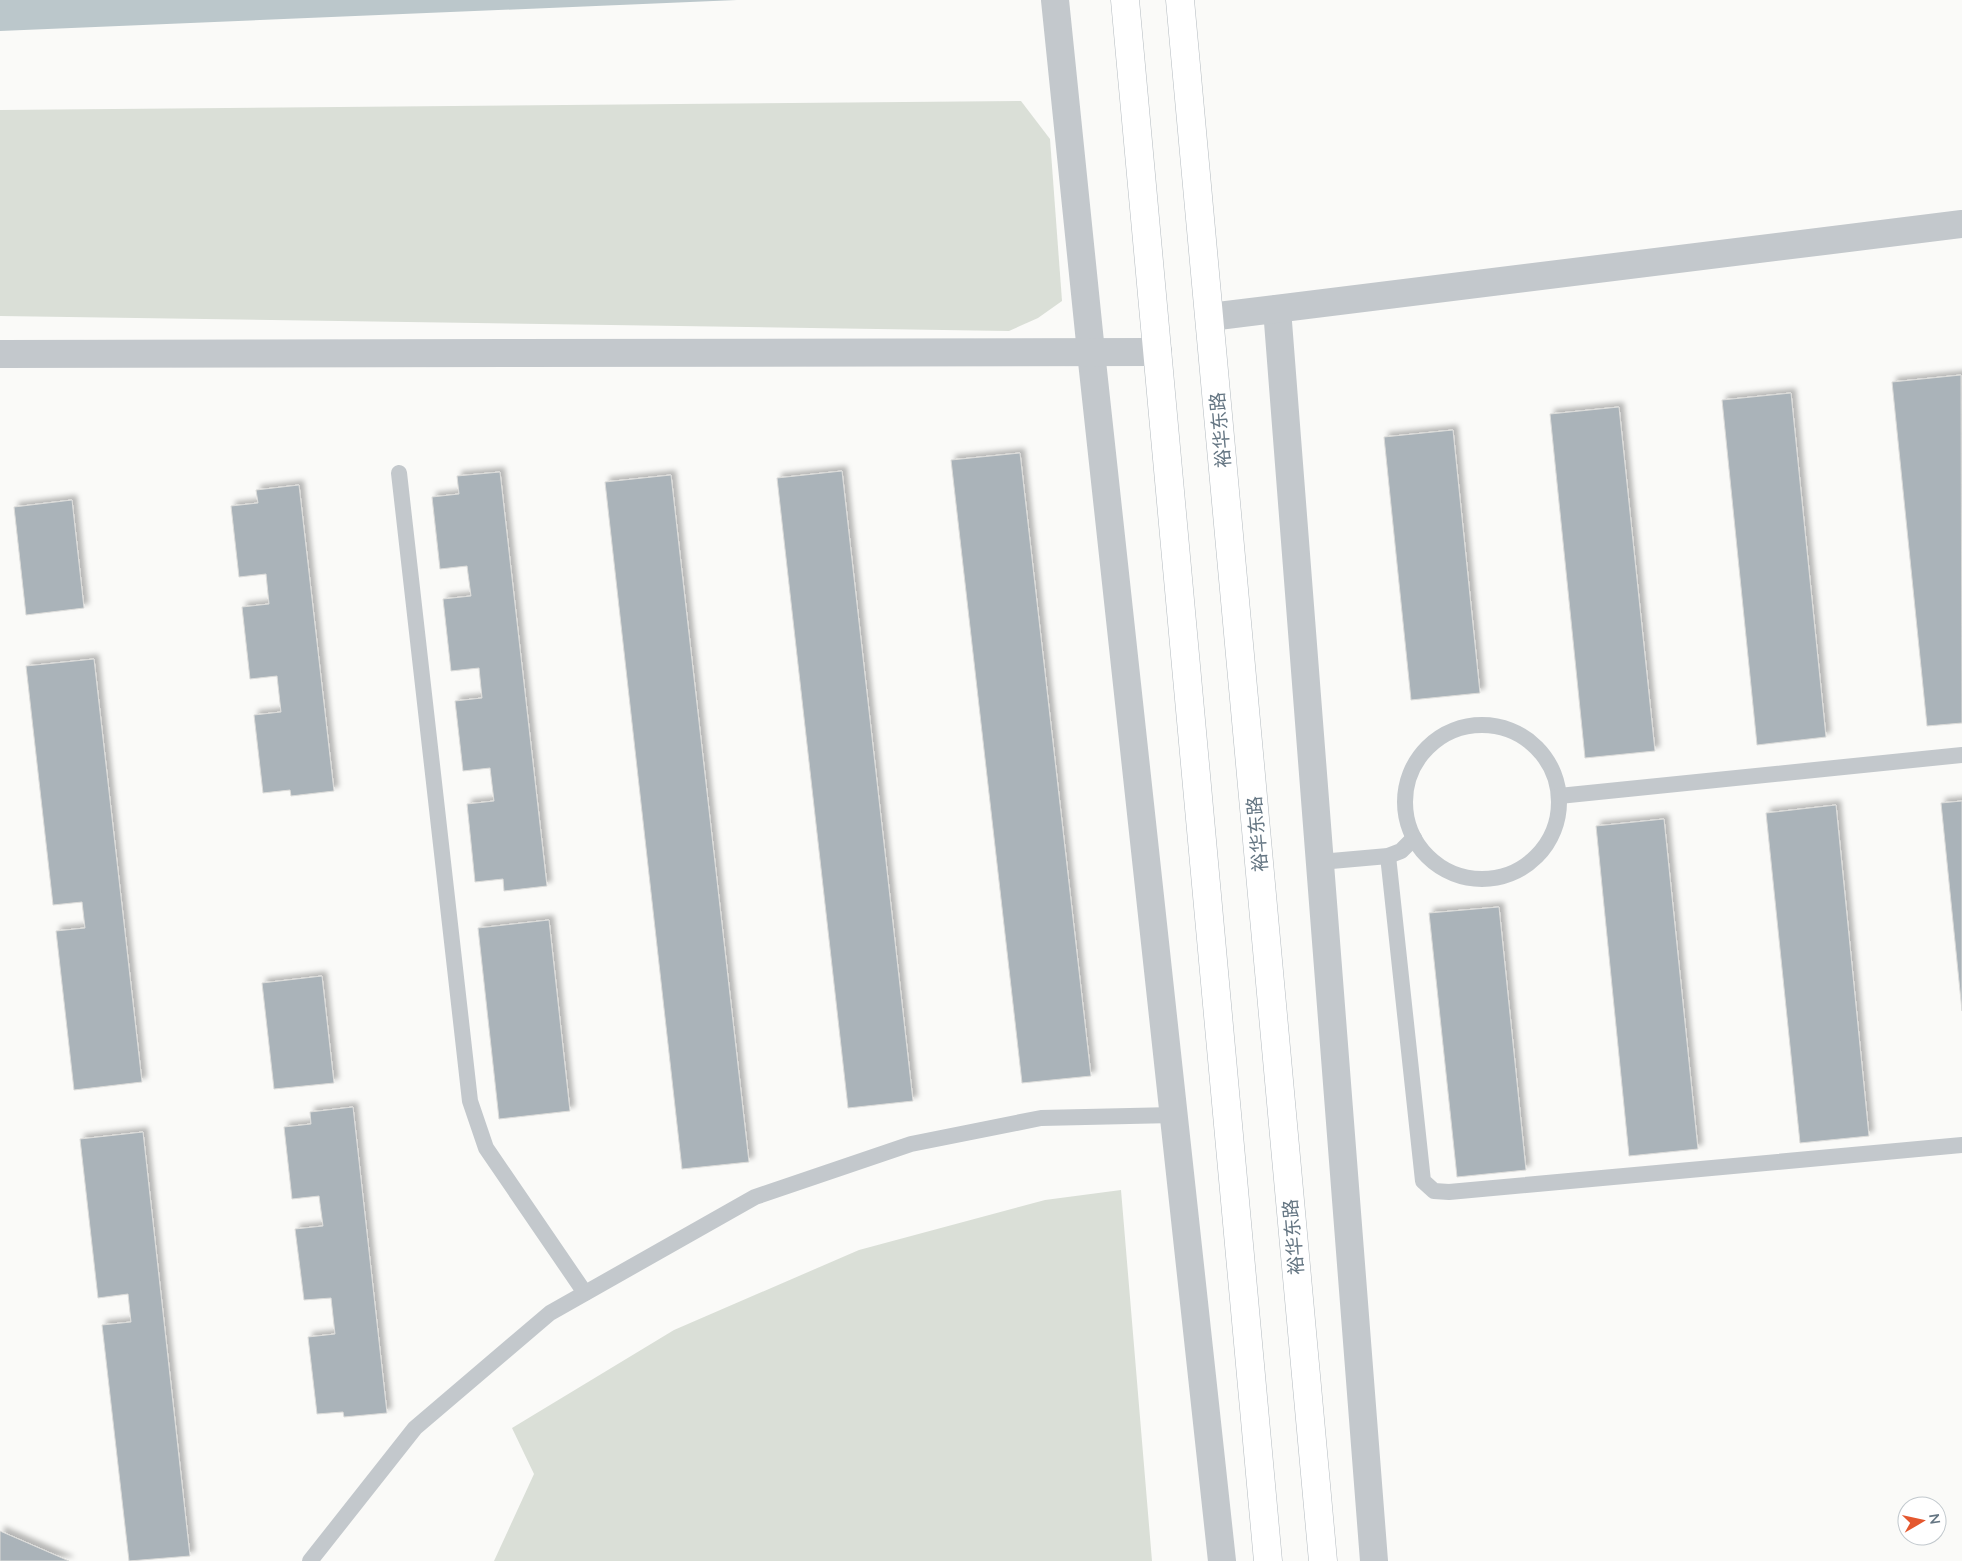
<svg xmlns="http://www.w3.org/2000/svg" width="1962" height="1561" font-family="Mulish,'Noto Sans SC',sans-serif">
  <defs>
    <filter id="shadow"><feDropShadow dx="4.5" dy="-4.5" stdDeviation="2.5" flood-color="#0004"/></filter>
  </defs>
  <rect width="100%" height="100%" fill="#fafaf8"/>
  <!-- green -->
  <g fill="#dadfd7">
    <polygon points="1021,101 1050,139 1062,301 1038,318 1009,331 0,316 0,110"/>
    <polygon points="1121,1190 1152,1561 494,1561 534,1474 512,1428 674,1330 859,1250 1045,1200"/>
  </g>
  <!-- water -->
  <polygon fill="#bbc7cb" points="0,0 737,0 0,31"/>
  <!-- building -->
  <g fill="#aab3b9" stroke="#dcdcda" filter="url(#shadow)">
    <polygon points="1961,375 1962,723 1927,726 1892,382"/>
    <polygon points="1791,393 1826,737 1757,745 1722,400"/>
    <polygon points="1619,407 1655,751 1585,758 1550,414"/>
    <polygon points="1453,430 1480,693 1411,700 1384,437"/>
    <polygon points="1020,453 1091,1076 1022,1083 951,460"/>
    <polygon points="842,471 913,1101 848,1108 777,478"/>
    <polygon points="500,472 547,886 504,891 503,879 475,882 467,804 494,801 490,768 463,771 455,701 482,698 479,668 451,671 443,599 471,596 467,566 440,569 432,497 459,494 457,476"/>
    <polygon points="671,475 749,1162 682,1169 605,482"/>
    <polygon points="299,485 334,791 291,796 290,790 263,793 254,715 281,712 277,676 250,679 242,607 269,604 266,574 239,577 231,506 258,503 256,490"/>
    <polygon points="72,500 84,608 26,615 14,507"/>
    <polygon points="94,659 142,1082 74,1090 56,931 85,928 82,902 53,905 26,666"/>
    <polygon points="1962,801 1962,1011 1941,803"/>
    <polygon points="1836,805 1869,1136 1800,1143 1766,813"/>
    <polygon points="1664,819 1698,1149 1629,1156 1596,826"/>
    <polygon points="1499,907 1526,1170 1457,1177 1429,913"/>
    <polygon points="549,920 570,1111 499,1119 478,928"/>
    <polygon points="322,976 334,1083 274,1089 262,983"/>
    <polygon points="353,1107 387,1413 344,1417 343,1412 317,1414 308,1337 335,1334 331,1298 304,1300 295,1229 323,1226 319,1196 292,1199 284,1127 311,1124 310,1112"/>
    <polygon points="143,1132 190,1556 129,1561 102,1325 131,1322 128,1294 98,1298 80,1139"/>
    <polygon points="0,1531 69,1561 0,1561"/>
  </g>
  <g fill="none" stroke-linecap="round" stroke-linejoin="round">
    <!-- secondary casing -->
    <g stroke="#b3babf" stroke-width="29">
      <g id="secondary">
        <polyline points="1125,0 1268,1561"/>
        <polyline points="1180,0 1323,1561"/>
      </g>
    </g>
    <!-- service -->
    <g stroke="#c3c8cc" stroke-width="16">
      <polyline points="399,473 470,1101 486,1148 585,1293"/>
      <circle cx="1482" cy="802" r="77"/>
      <polyline points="1559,796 1962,755"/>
      <polyline points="1388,856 1423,1181 1434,1191 1449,1192 1962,1145"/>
      <polyline points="1320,862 1388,856 1401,851 1414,838"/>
      <polyline points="310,1561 415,1428 550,1313 755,1197 911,1144 1041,1118 1174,1115"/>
    </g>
    <!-- minor -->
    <g stroke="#c3c8cc" stroke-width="28">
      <polyline points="1055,0 1091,352 1222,1561"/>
      <polyline points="1277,309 1374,1561"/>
      <polyline points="1210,317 1962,224"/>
      <polyline points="0,354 1158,352"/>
    </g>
    <!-- secondary -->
    <use href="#secondary" stroke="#fff" stroke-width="28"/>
  </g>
  <g text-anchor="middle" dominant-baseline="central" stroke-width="5" stroke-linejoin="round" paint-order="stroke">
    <!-- street labels -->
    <g font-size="19" fill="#657683" stroke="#fff">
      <text transform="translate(1220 430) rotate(-95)">裕华东路</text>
      <text transform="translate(1257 834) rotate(-95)">裕华东路</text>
      <text transform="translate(1293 1237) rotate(-95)">裕华东路</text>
    </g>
  </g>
  <!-- north arrow -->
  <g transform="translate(1922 1521) rotate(81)"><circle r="24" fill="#ffffff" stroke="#c1c8cd"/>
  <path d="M0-4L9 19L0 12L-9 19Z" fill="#e4572e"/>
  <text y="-8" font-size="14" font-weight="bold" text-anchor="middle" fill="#657683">N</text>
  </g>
</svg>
